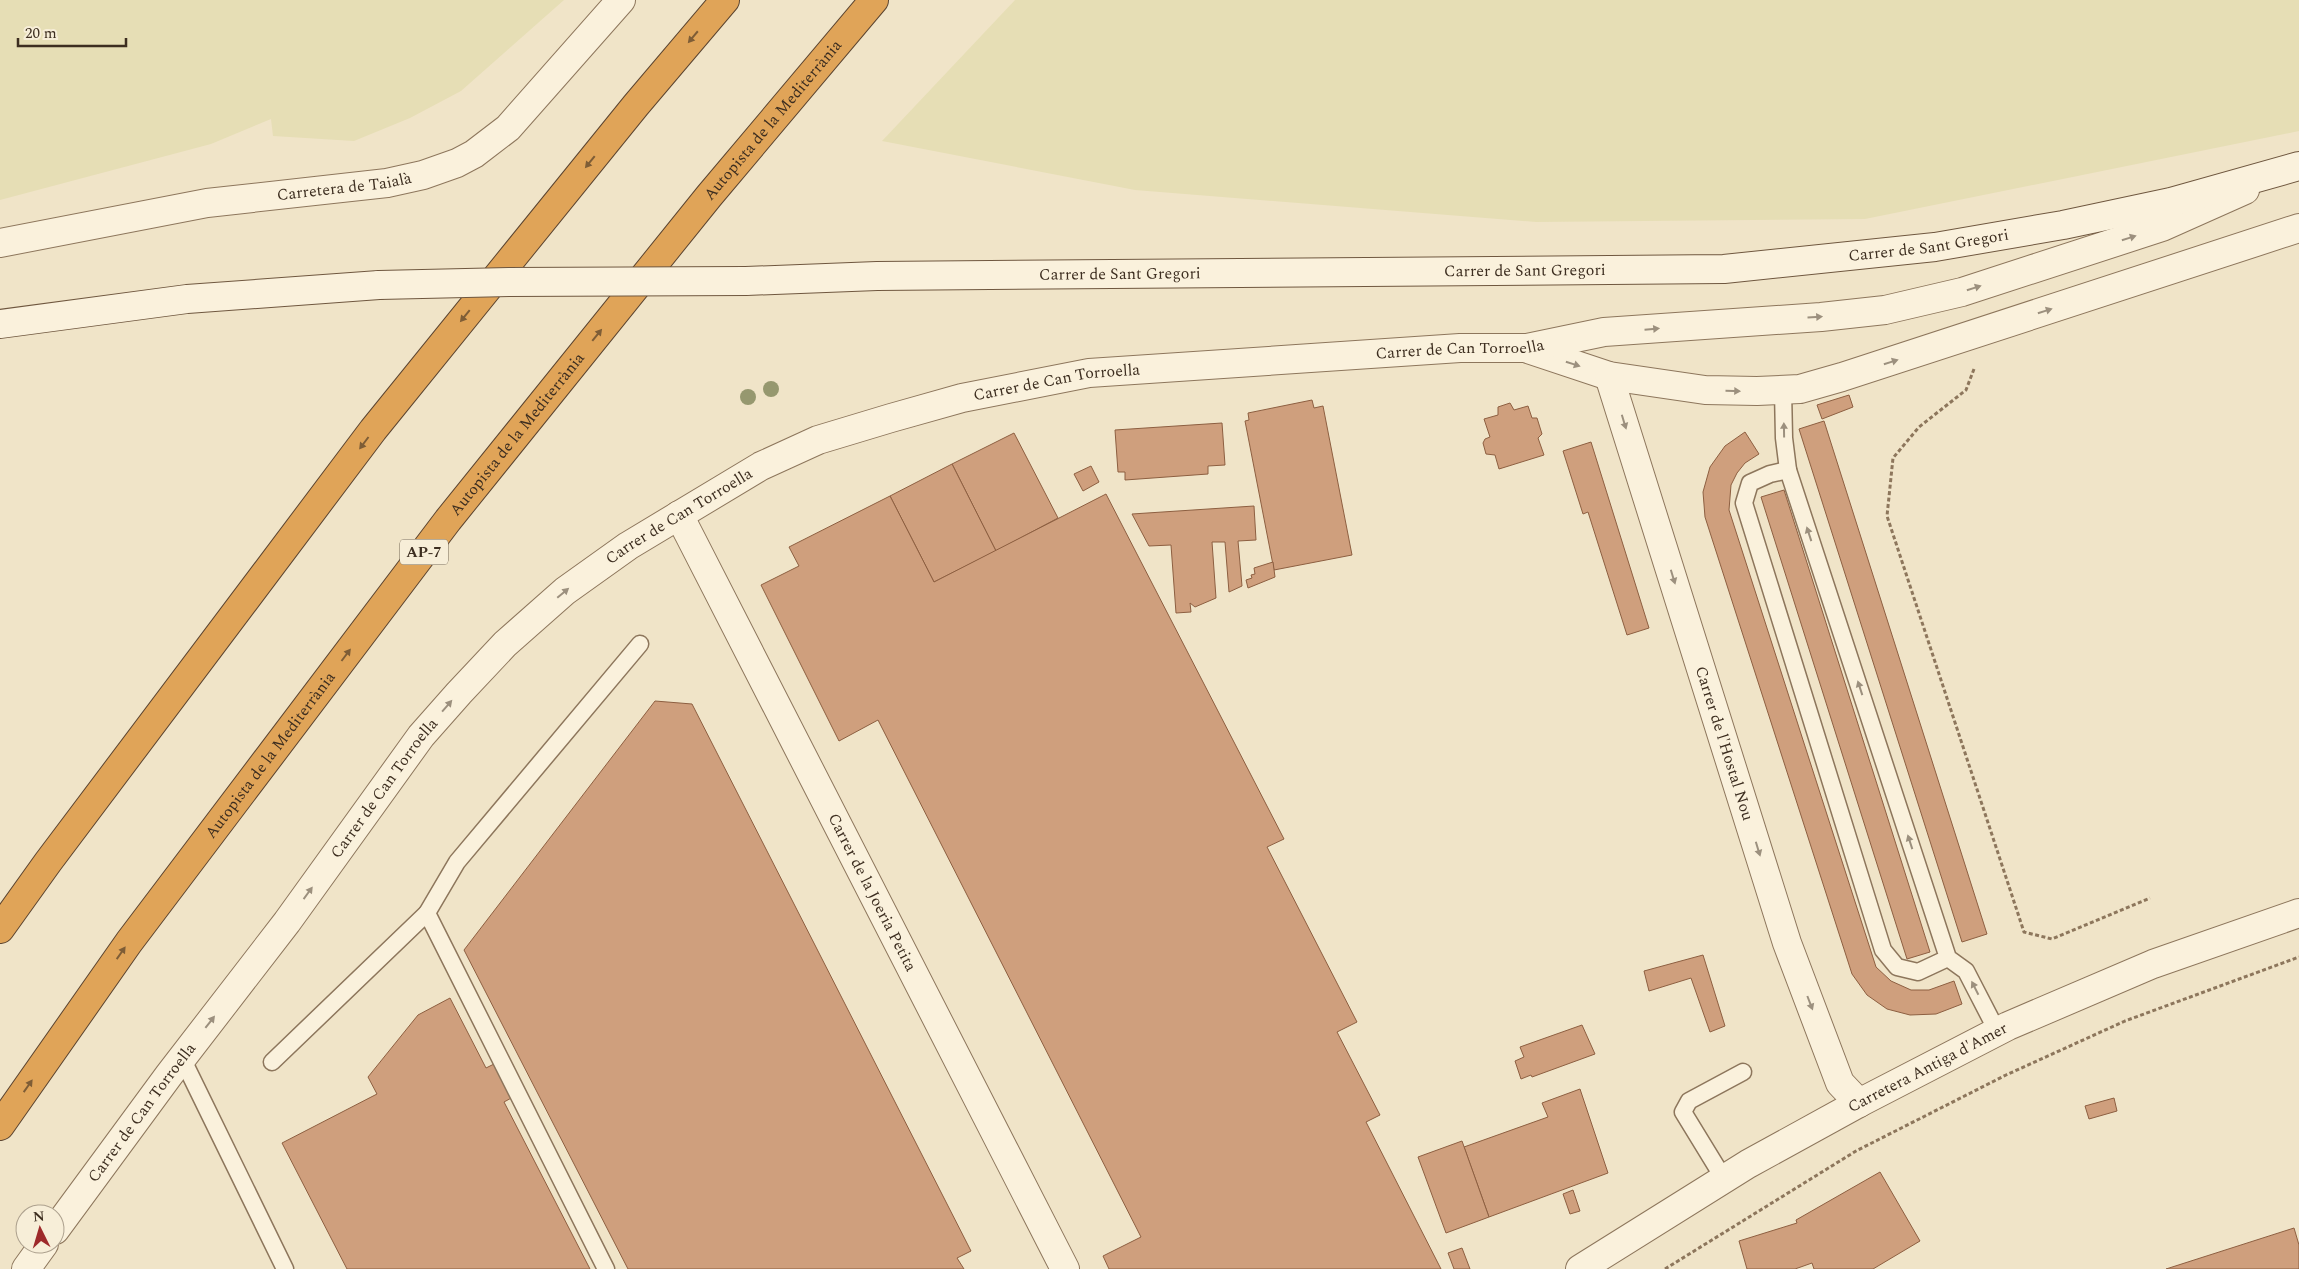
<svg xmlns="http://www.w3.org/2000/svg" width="2299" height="1269" font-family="Spectral,serif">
  <rect width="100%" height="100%" fill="#f0e4c8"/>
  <!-- farmland -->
  <g fill="#e6deb5">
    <polygon points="0,0 564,0 461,91 410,118 354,141 273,136 271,119 211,144 0,200"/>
    <polygon points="1015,0 2299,0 2299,131 1865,219 1536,222 1135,190 882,141"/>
  </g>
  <!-- building -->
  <g fill="#cf9f7d" stroke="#8d5f41">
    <polygon points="1849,395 1853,407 1822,419 1817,405"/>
    <polygon points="1312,400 1314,408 1323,406 1352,555 1274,570 1245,421 1249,420 1248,413"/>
    <polygon points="1510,403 1514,410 1528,406 1532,418 1537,418 1542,434 1538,438 1544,455 1499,469 1495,455 1486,454 1483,443 1485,439 1490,437 1484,419 1498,415 1498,407"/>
    <polygon points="1824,421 1987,934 1962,942 1799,429"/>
    <polygon points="1222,423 1225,465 1208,466 1208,474 1125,480 1125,472 1118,472 1115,430"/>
    <polygon points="1745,432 1759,454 1745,463 1737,473 1731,485 1729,510 1876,967 1891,981 1911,990 1929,990 1954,981 1962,1004 1936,1014 1910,1015 1887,1009 1867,995 1852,974 1705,517 1703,492 1710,467 1725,446"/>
    <polygon points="1014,433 1058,518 996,551 952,464"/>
    <polygon points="1591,442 1649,628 1627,635 1588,512 1583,514 1563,451"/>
    <polygon points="952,464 996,551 934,582 890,496"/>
    <polygon points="1091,466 1099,482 1083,491 1074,474"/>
    <polygon points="1784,490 1930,952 1907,959 1761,497"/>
    <polygon points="1106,494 1284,839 1267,847 1357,1022 1337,1032 1380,1115 1366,1122 1441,1269 1109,1269 1103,1256 1141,1237 878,720 839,741 761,585 799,566 789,547 890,496 934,582"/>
    <polygon points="1254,506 1256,540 1238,541 1242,586 1229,592 1225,542 1212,542 1216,598 1195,607 1190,603 1191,612 1176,613 1171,545 1149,546 1132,514"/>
    <polygon points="1273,562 1275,577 1248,588 1246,580 1252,578 1251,575 1255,574 1254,568"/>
    <polygon points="655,701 692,704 971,1251 957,1258 964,1269 628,1269 464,950"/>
    <polygon points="1703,955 1725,1026 1710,1032 1691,978 1649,991 1644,971"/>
    <polygon points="450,998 486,1068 498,1062 515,1096 504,1102 590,1269 347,1269 282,1143 377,1094 368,1077 418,1015"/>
    <polygon points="1582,1025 1595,1054 1532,1077 1531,1075 1521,1079 1515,1061 1524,1057 1520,1047"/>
    <polygon points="1580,1089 1608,1173 1489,1217 1464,1147 1548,1117 1542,1103"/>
    <polygon points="2114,1098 2117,1111 2089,1119 2085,1106"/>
    <polygon points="1462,1141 1489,1217 1446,1233 1418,1157"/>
    <polygon points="1880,1172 1920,1241 1873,1269 1814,1269 1812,1263 1795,1269 1747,1269 1739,1241 1797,1223 1796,1220"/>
    <polygon points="1573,1190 1580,1211 1570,1214 1563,1194"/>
    <polygon points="2294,1228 2299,1245 2299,1269 2166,1269"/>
    <polygon points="1462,1248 1470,1269 1454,1269 1448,1253"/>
  </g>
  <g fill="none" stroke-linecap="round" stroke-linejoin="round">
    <!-- service casing -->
    <g stroke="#8d765c" stroke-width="19">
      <g id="service">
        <polyline points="1783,390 1784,438 1788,470"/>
        <polyline points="1948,958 1918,972 1897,967 1883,950 1744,503 1750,483 1770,474 1788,470 1948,958 1966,971 1997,1031"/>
        <polyline points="182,1058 285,1269"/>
        <polyline points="272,1062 427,913"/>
        <polyline points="1724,1179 1683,1112 1689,1101 1743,1072"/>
        <polyline points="606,1269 427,913 457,862 640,644"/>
      </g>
    </g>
    <!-- minor casing -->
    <g stroke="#8d765c" stroke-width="30">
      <g id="minor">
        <path id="s1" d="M0,243L207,203L387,183L423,175L457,163L474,154L508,128L621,0"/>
        <polyline points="1528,349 1609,376 1705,390 1757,391 1800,389 1842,377 2299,228"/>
        <path id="s2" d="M1609,376L1787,943L1840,1083L1859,1103"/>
        <path id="s3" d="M679,515L1065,1269"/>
        <path id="s4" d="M55,1230L169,1075L287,922L421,736L459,693L505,644L565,591L628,546L761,466L818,440L891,418L962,398L1089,373L1460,348H1527L1604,332L1821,317L1885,310L1962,292L2162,227L2245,190"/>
        <polyline points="26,1269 44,1244"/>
        <path id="s5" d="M1580,1269L1748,1164L1859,1103L2008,1026L2153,964L2299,913"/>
      </g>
    </g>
    <!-- secondary casing -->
    <g stroke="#6f573f" stroke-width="30">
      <g id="secondary">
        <path id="s6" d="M746,281L877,276L1724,269L1935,247L2063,225L2171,202L2299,166"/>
        <polyline points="0,324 187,299 379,285"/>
      </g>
    </g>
    <!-- motorway casing -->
    <g stroke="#5b4430" stroke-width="30">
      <g id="motorway">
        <polyline points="0,929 48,862 373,430 636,105 725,0"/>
        <path id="s7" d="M0,1126L129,942L448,520L709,196L874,0"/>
      </g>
    </g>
    <!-- path -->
    <g stroke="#8d765c" stroke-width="3" stroke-dasharray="4 2.5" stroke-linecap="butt">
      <polyline points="1974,369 1966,390 1919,427 1893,458 1887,516 2024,932 2052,939 2150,898"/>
      <polyline points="1665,1269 1856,1151 2006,1075 2125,1021 2299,957"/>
    </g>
    <!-- service -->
    <use href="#service" stroke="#faf1dc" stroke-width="16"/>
    <!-- minor -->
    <use href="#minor" stroke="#faf1dc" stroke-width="28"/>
    <!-- secondary -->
    <use href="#secondary" stroke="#faf1dc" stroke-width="28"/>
    <!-- motorway -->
    <use href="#motorway" stroke="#e0a458" stroke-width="28"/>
    <!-- secondary-bridge casing -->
    <g stroke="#6f573f" stroke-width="30" stroke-linecap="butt">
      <polyline id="secondary-bridge" points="379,285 509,282 746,281"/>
    </g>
    <!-- secondary-bridge -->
    <use href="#secondary-bridge" stroke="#faf1dc" stroke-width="28"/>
  </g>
  <!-- trees -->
  <g fill="#96986f">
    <circle cx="771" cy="389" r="8"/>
    <circle cx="748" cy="397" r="8"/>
  </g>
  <!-- one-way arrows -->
  <defs><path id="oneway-solid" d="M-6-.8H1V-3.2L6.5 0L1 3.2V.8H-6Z" transform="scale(1.25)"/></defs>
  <g fill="#7e5d36">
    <use href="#oneway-solid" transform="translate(693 37) rotate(130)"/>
    <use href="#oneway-solid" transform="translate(590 162) rotate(129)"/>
    <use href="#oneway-solid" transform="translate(465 316) rotate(129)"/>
    <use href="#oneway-solid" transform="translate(597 335) rotate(-51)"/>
    <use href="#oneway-solid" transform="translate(364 443) rotate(127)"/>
    <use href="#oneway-solid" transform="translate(346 655) rotate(-53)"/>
    <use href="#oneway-solid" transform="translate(121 953) rotate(-55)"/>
    <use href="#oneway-solid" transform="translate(28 1086) rotate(-55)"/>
  </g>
  <g fill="#9c907e">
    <use href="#oneway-solid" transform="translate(2129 238) rotate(-18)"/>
    <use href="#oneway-solid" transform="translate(1974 288) rotate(-18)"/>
    <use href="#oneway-solid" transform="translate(2045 311) rotate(-18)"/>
    <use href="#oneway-solid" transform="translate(1815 317) rotate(-4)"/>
    <use href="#oneway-solid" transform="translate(1652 329) rotate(-5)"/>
    <use href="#oneway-solid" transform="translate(1891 362) rotate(-18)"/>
    <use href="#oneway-solid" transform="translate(1573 364) rotate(18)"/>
    <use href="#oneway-solid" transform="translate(1733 391) rotate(2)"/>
    <use href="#oneway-solid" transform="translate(1624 422) rotate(73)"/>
    <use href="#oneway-solid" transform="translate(1784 430) rotate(-91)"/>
    <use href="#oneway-solid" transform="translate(1809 534) rotate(-108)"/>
    <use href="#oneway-solid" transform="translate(1673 577) rotate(73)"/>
    <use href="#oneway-solid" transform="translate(563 593) rotate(-40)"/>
    <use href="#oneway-solid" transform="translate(1860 688) rotate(-108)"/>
    <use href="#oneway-solid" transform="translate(447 706) rotate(-49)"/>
    <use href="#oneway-solid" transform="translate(1910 842) rotate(-108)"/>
    <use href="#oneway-solid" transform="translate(1758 849) rotate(73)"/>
    <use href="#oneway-solid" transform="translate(308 893) rotate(-54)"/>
    <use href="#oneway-solid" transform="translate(1975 988) rotate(-117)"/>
    <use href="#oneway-solid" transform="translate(1810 1003) rotate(69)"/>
    <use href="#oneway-solid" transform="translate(210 1022) rotate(-52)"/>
  </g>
  <g text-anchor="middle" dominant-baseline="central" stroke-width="4.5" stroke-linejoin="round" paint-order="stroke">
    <!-- shield labels -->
    <rect fill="#f7eed8" stroke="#756857" stroke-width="1" x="400" y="539.5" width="48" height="25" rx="4"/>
    <g font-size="15" font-weight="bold" fill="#3d2e20">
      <text x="424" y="552">AP-7</text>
    </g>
    <!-- street labels -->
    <g font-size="16" fill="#3d2e20" stroke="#f7eed8">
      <text stroke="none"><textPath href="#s7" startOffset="1269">Autopista de la Mediterrània</textPath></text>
      <text stroke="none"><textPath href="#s1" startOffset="349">Carretera de Taialà</textPath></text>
      <text stroke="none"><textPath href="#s6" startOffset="1184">Carrer de Sant Gregori</textPath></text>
      <text stroke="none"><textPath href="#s6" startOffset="779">Carrer de Sant Gregori</textPath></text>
      <text stroke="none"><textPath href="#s6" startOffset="374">Carrer de Sant Gregori</textPath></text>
      <text stroke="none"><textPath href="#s4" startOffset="1766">Carrer de Can Torroella</textPath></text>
      <text stroke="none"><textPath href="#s4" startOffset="1361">Carrer de Can Torroella</textPath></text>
      <text stroke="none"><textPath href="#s7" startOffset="864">Autopista de la Mediterrània</textPath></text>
      <text stroke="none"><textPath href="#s4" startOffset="956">Carrer de Can Torroella</textPath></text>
      <text stroke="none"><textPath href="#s2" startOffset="385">Carrer de l'Hostal Nou</textPath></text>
      <text stroke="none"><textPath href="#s7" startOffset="459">Autopista de la Mediterrània</textPath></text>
      <text stroke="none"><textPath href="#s4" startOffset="551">Carrer de Can Torroella</textPath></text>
      <text stroke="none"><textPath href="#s3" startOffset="424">Carrer de la Joeria Petita</textPath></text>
      <text stroke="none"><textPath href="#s5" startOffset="402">Carretera Antiga d'Amer</textPath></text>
      <text stroke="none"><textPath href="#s4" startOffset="146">Carrer de Can Torroella</textPath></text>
    </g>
  </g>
  <!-- north arrow -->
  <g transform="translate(40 1229) rotate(355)"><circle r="24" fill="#f7eed8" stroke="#ada18e"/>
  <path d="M0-4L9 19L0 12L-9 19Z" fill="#9e2a2b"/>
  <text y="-8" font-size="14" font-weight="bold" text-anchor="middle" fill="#3d2e20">N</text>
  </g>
  <!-- scale -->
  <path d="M18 38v8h108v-8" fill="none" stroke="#3d2e20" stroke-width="2.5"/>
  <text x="25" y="38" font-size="15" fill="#3d2e20" stroke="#f7eed8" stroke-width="4" paint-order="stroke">20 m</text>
</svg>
